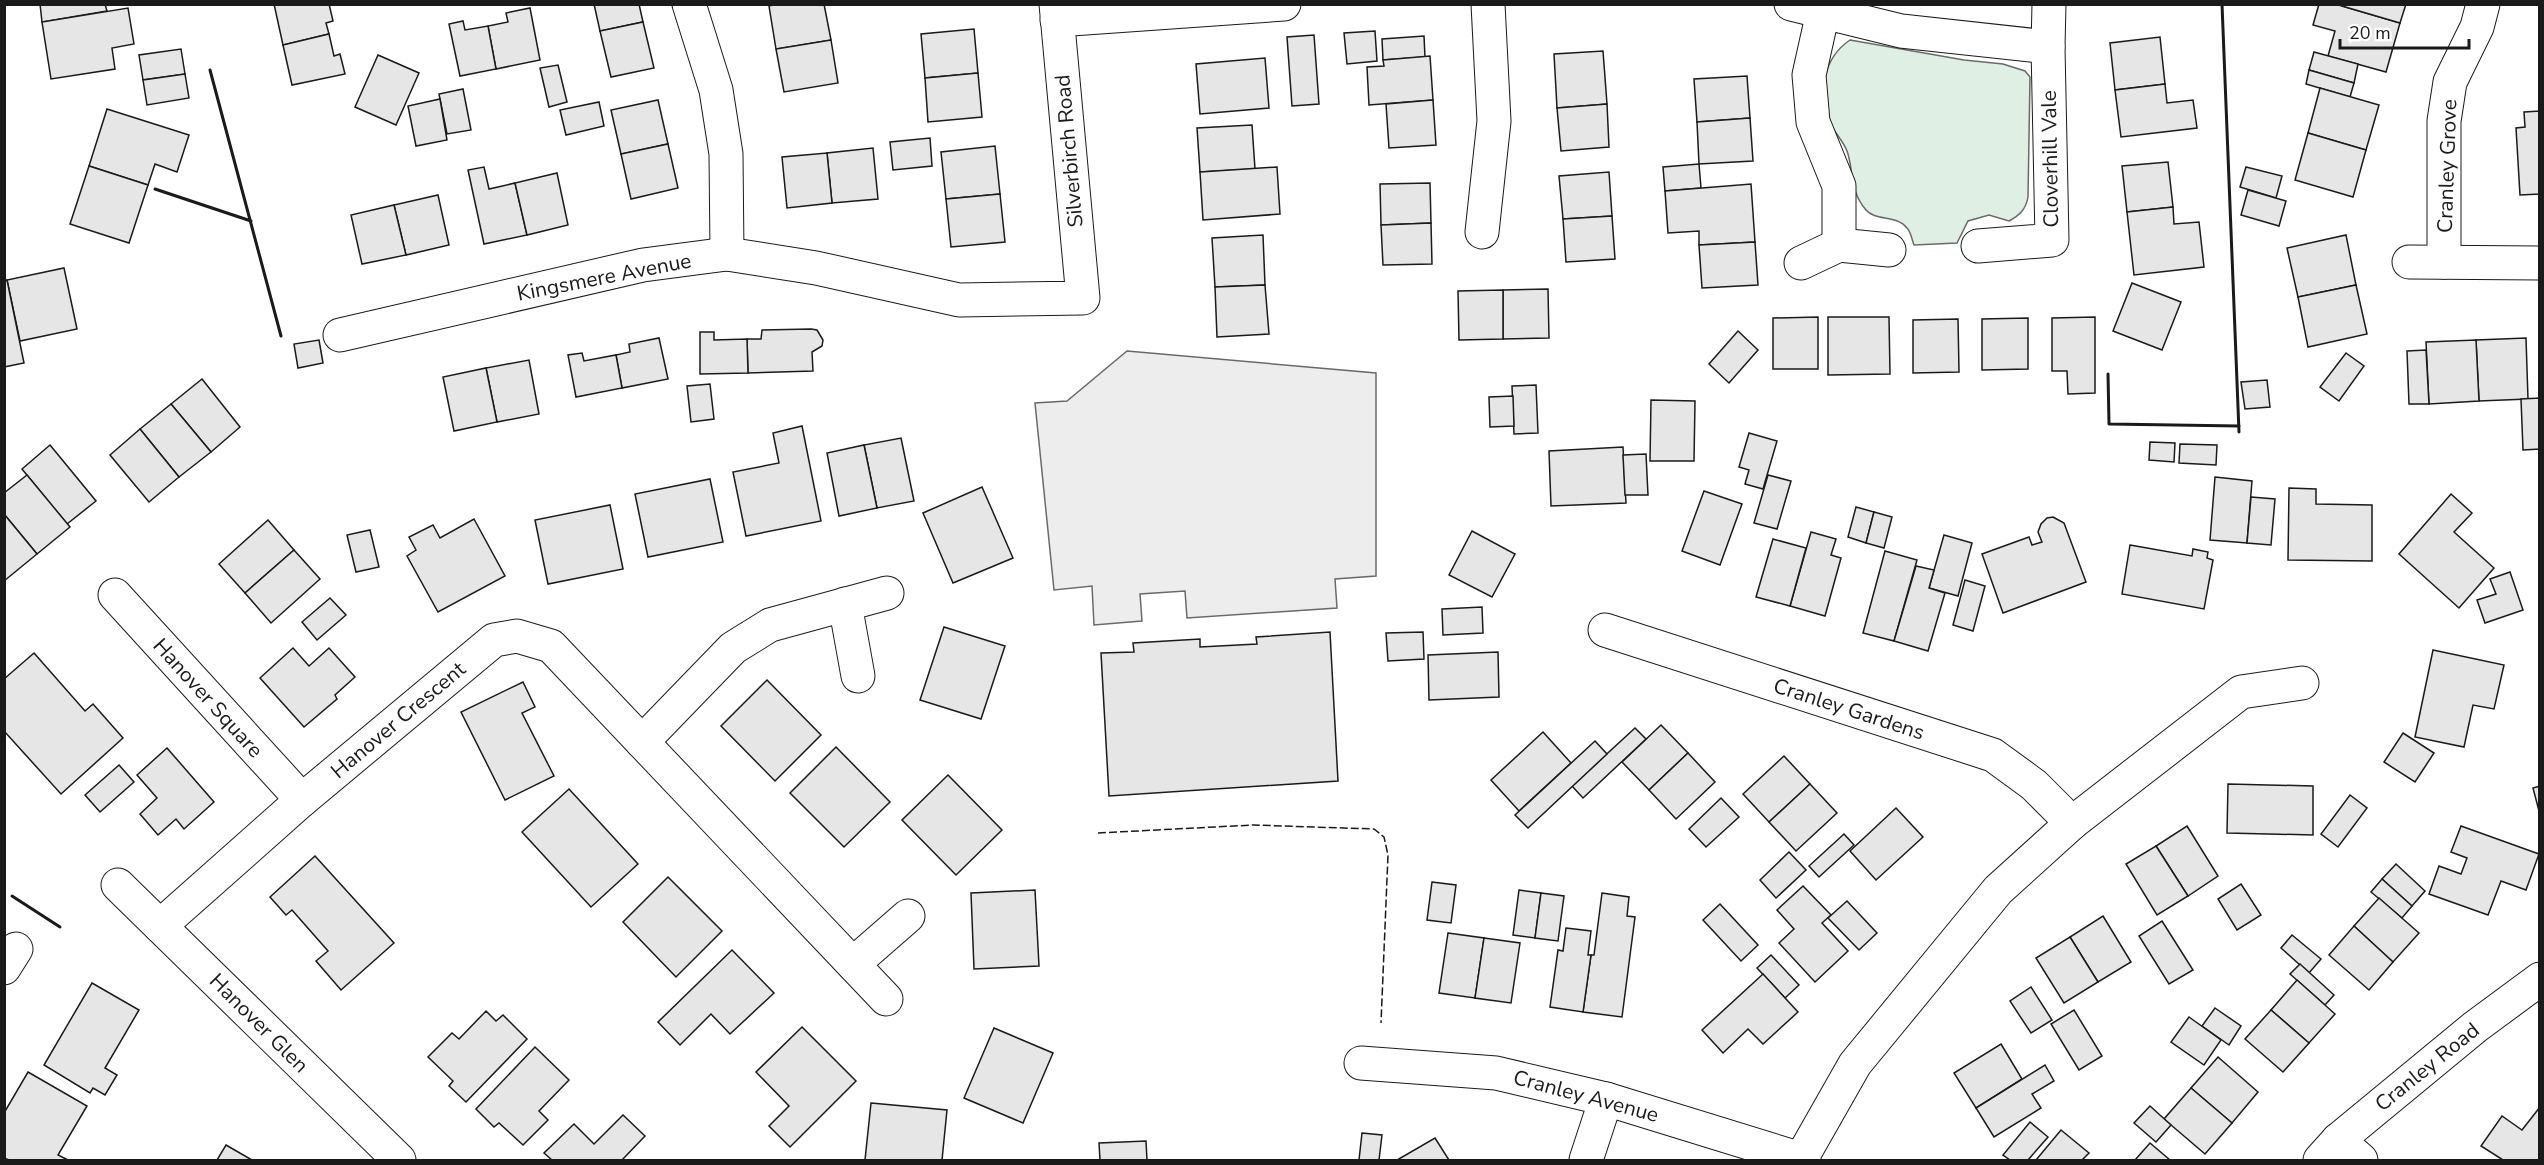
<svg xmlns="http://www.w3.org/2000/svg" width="2544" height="1165" font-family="'Nunito Sans',sans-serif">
  <rect width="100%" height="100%" fill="#fff"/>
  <!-- green -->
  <path fill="#e0efe3" stroke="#6a6a6a" stroke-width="1.5" d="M1850,40L1964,60L2003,64L2025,71L2030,77L2028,197C2026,209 2020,215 2009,221L1989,215L1968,221L1957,243L1914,245C1912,240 1911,232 1907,228C1897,215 1875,221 1866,210C1850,191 1854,176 1848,154C1845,142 1834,133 1830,122C1819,92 1822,59 1850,40Z"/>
  <!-- parking -->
  <polygon fill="#ededed" stroke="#6a6a6a" stroke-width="1.5" points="1127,351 1376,373 1376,576 1335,579 1337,608 1187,618 1185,591 1140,594 1142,621 1094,625 1092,586 1054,590 1035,403 1067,401"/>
  <!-- building -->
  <g fill="#e6e6e6" stroke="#1a1a1a" stroke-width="1.5">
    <polygon points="40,4 105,4 107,11 42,22"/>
    <polygon points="274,4 329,4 333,21 326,23 329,34 283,45"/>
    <polygon points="594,4 639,4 643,22 600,31"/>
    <polygon points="777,4 824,4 831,40 776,49 769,6"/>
    <polygon points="2319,4 2335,4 2400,23 2386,72 2328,56 2335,31 2313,25"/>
    <polygon points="2342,4 2406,4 2400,23 2342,6"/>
    <polygon points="128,8 134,44 112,48 115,69 51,79 42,22"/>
    <polygon points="530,8 540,60 496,69 488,26 508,22 506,13"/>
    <polygon points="463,21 465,30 488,26 496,69 460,76 449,24"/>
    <polygon points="643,22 654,68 611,77 600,31"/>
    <polygon points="974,29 978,73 925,78 921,34"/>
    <polygon points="1375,31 1377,61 1347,64 1344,33"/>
    <polygon points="329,34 334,56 340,54 345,74 292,85 283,45"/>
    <polygon points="1314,35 1319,104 1292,106 1287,37"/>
    <polygon points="1424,36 1425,57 1383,60 1382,39"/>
    <polygon points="2160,37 2165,84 2115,90 2110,43"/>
    <polygon points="831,40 838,83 784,92 776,49"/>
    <polygon points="181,49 185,74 143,80 139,55"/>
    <polygon points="1603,51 1607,104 1557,108 1554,54"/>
    <polygon points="2314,52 2358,64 2354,83 2309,70"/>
    <polygon points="378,55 419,73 396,125 355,107"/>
    <polygon points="1430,56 1433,100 1369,105 1367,67 1384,66 1383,60"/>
    <polygon points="1265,58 1269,108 1200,114 1196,64"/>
    <polygon points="558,65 567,102 549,107 540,68"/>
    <polygon points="2309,70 2354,83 2350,97 2306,84"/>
    <polygon points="978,73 982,117 928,122 925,78"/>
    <polygon points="185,74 189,98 147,105 143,80"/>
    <polygon points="1747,76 1750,118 1697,122 1694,79"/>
    <polygon points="2165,84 2167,103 2193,100 2197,128 2121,137 2115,90"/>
    <polygon points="2320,88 2379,105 2366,150 2308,133"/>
    <polygon points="463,89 471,130 447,134 439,94"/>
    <polygon points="440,99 447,140 416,146 408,106"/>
    <polygon points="658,100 668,144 621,154 611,110"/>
    <polygon points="1433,100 1436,145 1389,148 1386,104"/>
    <polygon points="599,102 604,126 566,135 560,110"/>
    <polygon points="1607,104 1609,147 1561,151 1557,108"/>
    <polygon points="107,109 189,135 177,172 155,164 148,185 89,166"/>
    <polygon points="2540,111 2540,194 2520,195 2516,128 2525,127 2524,112"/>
    <polygon points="1750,118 1753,161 1699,164 1697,122"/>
    <polygon points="1252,125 1255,169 1200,172 1197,128"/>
    <polygon points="2308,133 2366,150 2353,197 2295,180"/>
    <polygon points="930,138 932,166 893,170 890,142"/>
    <polygon points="668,144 678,188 631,199 621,154"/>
    <polygon points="995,146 1000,194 946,199 941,152"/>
    <polygon points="873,148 878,199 832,203 827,153"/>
    <polygon points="827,153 832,203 787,208 782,157"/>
    <polygon points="2168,162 2173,207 2127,212 2122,166"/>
    <polygon points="1699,164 1701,188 1665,191 1663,167"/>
    <polygon points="89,166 148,185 129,243 70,224"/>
    <polygon points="484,167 489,189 515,183 527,235 484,244 468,170"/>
    <polygon points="1277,167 1280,214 1203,220 1200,172"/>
    <polygon points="2246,167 2282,176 2276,198 2240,187"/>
    <polygon points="1609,172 1612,216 1563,219 1559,176"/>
    <polygon points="557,173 568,225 527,235 515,183"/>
    <polygon points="1430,183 1431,223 1381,225 1380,184"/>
    <polygon points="1751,184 1755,242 1699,245 1699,231 1668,233 1665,191"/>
    <polygon points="2248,190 2286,201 2279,226 2241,215"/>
    <polygon points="1000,194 1005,242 951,247 946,199"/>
    <polygon points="438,195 449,245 406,255 394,205"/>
    <polygon points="394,205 406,255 362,264 351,215"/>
    <polygon points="2173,207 2174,224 2199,222 2204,267 2134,275 2127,212"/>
    <polygon points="1612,216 1615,259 1566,262 1563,219"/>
    <polygon points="1431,223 1432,264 1383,265 1381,225"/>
    <polygon points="1263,235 1265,285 1215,287 1212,238"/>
    <polygon points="2346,235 2356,285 2298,297 2287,248"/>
    <polygon points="1755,242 1758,285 1702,288 1699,245"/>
    <polygon points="64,268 77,329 20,341 7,280"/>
    <polygon points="7,280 24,363 4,367 4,281"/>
    <polygon points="2132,283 2181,302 2162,350 2113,331"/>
    <polygon points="1265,285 1269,334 1217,337 1215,287"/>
    <polygon points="2356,285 2367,334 2308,347 2298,297"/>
    <polygon points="1548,289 1549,338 1503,339 1503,290"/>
    <polygon points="1503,290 1503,339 1459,340 1458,291"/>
    <polygon points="1818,317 1818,369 1773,369 1773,318"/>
    <polygon points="1828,317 1889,317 1890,374 1828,375"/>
    <polygon points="2095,317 2095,393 2068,394 2067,371 2052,371 2052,318"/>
    <polygon points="2028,318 2028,369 1982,370 1982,319"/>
    <polygon points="1958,319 1959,372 1913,373 1913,320"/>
    <polygon points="811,329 817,330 823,340 822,346 812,352 813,371 748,373 747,339 761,339 762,330"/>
    <polygon points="1738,331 1758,350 1729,383 1709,364"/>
    <polygon points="700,332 714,332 714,340 747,339 748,373 700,374"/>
    <polygon points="659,338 668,379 622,388 616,355 630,352 629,344"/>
    <polygon points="2526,338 2528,399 2479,401 2476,340"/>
    <polygon points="319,340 323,363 298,368 294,344"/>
    <polygon points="2476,340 2479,401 2429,404 2426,342"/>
    <polygon points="2426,350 2429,404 2409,404 2407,351"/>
    <polygon points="582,353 584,361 616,355 622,388 576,397 568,355"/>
    <polygon points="2346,353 2364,366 2339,401 2320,387"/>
    <polygon points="529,360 539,414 497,422 486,368"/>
    <polygon points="486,368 497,422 454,431 443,377"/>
    <polygon points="202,379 240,427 211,452 171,404"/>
    <polygon points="2267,380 2270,407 2245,409 2241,382"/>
    <polygon points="710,384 714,419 691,422 687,386"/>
    <polygon points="1536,385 1538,433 1514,434 1512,386"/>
    <polygon points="1513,396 1514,426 1490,427 1489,397"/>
    <polygon points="2540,398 2540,449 2523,450 2521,399"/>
    <polygon points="1651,400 1695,401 1694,461 1650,461"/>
    <polygon points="171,404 211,452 179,477 140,429"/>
    <polygon points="802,426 821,521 746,536 733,472 779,463 773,433"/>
    <polygon points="140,429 179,477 149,502 110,455"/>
    <polygon points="1749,433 1777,441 1763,489 1745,484 1749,470 1739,467"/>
    <polygon points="901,438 914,501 877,508 864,445"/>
    <polygon points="2150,442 2175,443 2174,462 2149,460"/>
    <polygon points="2180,444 2217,445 2216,465 2179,463"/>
    <polygon points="50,445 96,501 67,524 22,469"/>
    <polygon points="864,445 877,508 839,516 827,453"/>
    <polygon points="1623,447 1626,503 1551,506 1549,451"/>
    <polygon points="1646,454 1648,495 1625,495 1623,455"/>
    <polygon points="27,475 70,527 37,554 4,514 4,493"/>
    <polygon points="1768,475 1791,481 1777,529 1754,523"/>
    <polygon points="2215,477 2252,481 2247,543 2210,540"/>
    <polygon points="710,479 723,542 648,557 635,494"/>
    <polygon points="982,487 1013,558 953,583 923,513"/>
    <polygon points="2289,488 2316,489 2316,504 2372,505 2372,561 2288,560"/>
    <polygon points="1704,491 1742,504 1720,565 1682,551"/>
    <polygon points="2451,494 2472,513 2454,532 2494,568 2459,608 2399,554"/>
    <polygon points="2251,497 2275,499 2271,545 2247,543"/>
    <polygon points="610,505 623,569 548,584 535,520"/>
    <polygon points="1856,507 1874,512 1866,543 1848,537"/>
    <polygon points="1874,512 1892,517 1884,548 1866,543"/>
    <polygon points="4,514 37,554 4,581"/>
    <polygon points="2053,517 2064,523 2086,582 2003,613 1982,554 2029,537 2032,545 2042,542 2038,532 2041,524 2047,518"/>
    <polygon points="474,519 505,576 438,612 407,556 416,550 409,537 433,525 440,538"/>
    <polygon points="268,520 294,550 245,593 219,564"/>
    <polygon points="370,530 379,567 356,572 347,535"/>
    <polygon points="1472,531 1515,554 1492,597 1449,575"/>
    <polygon points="1811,532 1836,539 1831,555 1841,558 1825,616 1790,606"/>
    <polygon points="1944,535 1972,543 1958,596 1929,588"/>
    <polygon points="1773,539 1806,548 1790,606 1756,597"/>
    <polygon points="2130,545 2192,556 2193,549 2208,552 2207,558 2213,560 2204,609 2122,594"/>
    <polygon points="294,550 320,579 271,623 245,593"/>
    <polygon points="1885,551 1917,560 1894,641 1863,633"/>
    <polygon points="1916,566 1934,570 1929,588 1945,593 1928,651 1894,641"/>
    <polygon points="2510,572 2523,610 2485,623 2477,600 2496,594 2490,579"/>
    <polygon points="1965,580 1985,586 1973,631 1953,625"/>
    <polygon points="330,598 346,615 317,640 302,622"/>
    <polygon points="1482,607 1483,633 1443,635 1442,609"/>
    <polygon points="944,627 1005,646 981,719 920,700"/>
    <polygon points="1330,632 1338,781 1109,796 1101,653 1134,652 1133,643 1200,639 1200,647 1257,644 1256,637"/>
    <polygon points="1423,632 1424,659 1388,661 1386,633"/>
    <polygon points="293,648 309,666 329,648 355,677 335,695 337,699 304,727 260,678"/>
    <polygon points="2433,650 2504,665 2494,709 2473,705 2464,747 2415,737"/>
    <polygon points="1498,652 1499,697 1429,700 1428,655"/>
    <polygon points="34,653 85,711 93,704 123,738 61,794 4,731 4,679"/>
    <polygon points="767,680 821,735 775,781 721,726"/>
    <polygon points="523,682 535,707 522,713 554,776 505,800 461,712"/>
    <polygon points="1661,725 1688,753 1649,790 1622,762"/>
    <polygon points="1635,728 1646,739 1583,798 1572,786"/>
    <polygon points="1543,732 1571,763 1519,811 1491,780"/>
    <polygon points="2403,733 2434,753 2415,782 2384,762"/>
    <polygon points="1595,741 1607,754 1528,828 1515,815"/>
    <polygon points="836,747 890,802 844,847 790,793"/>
    <polygon points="167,748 214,802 184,829 176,819 158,835 140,814 157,798 137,775"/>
    <polygon points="1688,753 1715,782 1676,819 1649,790"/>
    <polygon points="1784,756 1810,784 1769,822 1743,794"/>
    <polygon points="119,765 134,782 100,812 85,795"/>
    <polygon points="948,775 1002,830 956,875 902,820"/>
    <polygon points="1810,784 1837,813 1796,851 1769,822"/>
    <polygon points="2228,784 2313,786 2313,835 2227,833"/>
    <polygon points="2540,786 2540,811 2539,811 2533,788"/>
    <polygon points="569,789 638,864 591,907 522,832"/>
    <polygon points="2350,795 2367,808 2338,847 2321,834"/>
    <polygon points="1721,798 1739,817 1706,847 1689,829"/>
    <polygon points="1896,808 1923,837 1876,880 1850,851"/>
    <polygon points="2187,826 2218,876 2188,896 2156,846"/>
    <polygon points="2461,826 2539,854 2526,890 2501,881 2488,915 2429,894 2439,866 2461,874 2467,858 2451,852"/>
    <polygon points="1844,834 1854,845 1819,877 1809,866"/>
    <polygon points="2156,846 2188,896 2157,915 2126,864"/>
    <polygon points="1789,852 1806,870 1776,898 1760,880"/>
    <polygon points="315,856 394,943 341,990 316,961 328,951 292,910 286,915 270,897"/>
    <polygon points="2396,864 2425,891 2412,906 2382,879"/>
    <polygon points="668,877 722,931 676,977 623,922"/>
    <polygon points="2382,879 2412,906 2402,918 2371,892"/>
    <polygon points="1432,882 1456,885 1451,923 1427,920"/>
    <polygon points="2241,884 2261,915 2237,930 2218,899"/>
    <polygon points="1803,886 1831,915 1822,923 1848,951 1815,982 1779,943 1794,929 1777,910"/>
    <polygon points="1035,890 1039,966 974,969 971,893"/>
    <polygon points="1519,890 1541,893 1535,938 1513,935"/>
    <polygon points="1541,893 1564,896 1558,941 1535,938"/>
    <polygon points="1602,893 1629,897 1627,916 1635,917 1622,1017 1583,1012 1591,955 1594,955"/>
    <polygon points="2379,898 2419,933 2393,962 2354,926"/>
    <polygon points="1847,901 1877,933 1859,950 1828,918"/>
    <polygon points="1720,904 1758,945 1741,961 1703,920"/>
    <polygon points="2103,916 2131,962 2098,982 2070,937"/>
    <polygon points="2162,921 2193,970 2169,984 2139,936"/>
    <polygon points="2354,926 2393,962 2369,990 2329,955"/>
    <polygon points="1566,928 1591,931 1588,955 1591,955 1583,1012 1550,1007 1558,950 1563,951"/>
    <polygon points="1448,933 1484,938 1475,998 1439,993"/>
    <polygon points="2292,935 2321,959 2309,973 2281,948"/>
    <polygon points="2070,937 2098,982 2064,1003 2036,958"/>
    <polygon points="1484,938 1520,943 1511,1003 1475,998"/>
    <polygon points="732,950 774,993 730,1034 711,1014 680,1045 658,1022"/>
    <polygon points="1771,955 1799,985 1785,998 1757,968"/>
    <polygon points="2300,964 2334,995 2325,1005 2290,974"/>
    <polygon points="1763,974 1798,1012 1763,1044 1748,1029 1723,1053 1702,1030"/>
    <polygon points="2297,980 2335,1014 2309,1043 2271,1010"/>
    <polygon points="92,983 139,1010 105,1068 117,1075 105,1095 93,1088 90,1093 44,1065"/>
    <polygon points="2031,987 2052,1020 2031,1033 2010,1001"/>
    <polygon points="2215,1008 2241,1026 2229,1045 2202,1026"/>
    <polygon points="2074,1010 2102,1056 2079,1070 2051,1024"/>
    <polygon points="2271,1010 2309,1043 2283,1072 2245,1039"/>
    <polygon points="486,1011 496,1021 503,1015 527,1039 466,1102 449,1086 453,1081 428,1057 452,1033 459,1039"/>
    <polygon points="2189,1017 2221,1040 2204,1065 2171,1042"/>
    <polygon points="802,1027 856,1081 790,1147 769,1126 789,1106 756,1072"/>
    <polygon points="994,1028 1053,1053 1023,1123 964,1098"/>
    <polygon points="2001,1044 2022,1079 1976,1108 1954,1073"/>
    <polygon points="535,1047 569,1080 539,1111 548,1120 523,1145 499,1123 494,1127 476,1109"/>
    <polygon points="2218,1057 2258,1092 2232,1123 2191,1088"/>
    <polygon points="2045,1065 2054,1081 2032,1094 2041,1108 1994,1137 1976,1108"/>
    <polygon points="28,1072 87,1106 58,1155 68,1160 9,1160 4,1158 4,1113"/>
    <polygon points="2191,1088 2232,1123 2205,1154 2164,1119"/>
    <polygon points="871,1103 947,1110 942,1160 865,1160"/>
    <polygon points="2150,1106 2171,1125 2156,1142 2134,1123"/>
    <polygon points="2540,1107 2540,1160 2503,1160 2481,1146 2502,1116 2522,1130"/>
    <polygon points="623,1115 645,1136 622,1160 552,1160 544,1153 574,1124 594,1144"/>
    <polygon points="2030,1122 2048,1137 2028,1160 2010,1160 2003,1155"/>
    <polygon points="2061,1130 2089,1153 2082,1160 2036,1160"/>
    <polygon points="1362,1133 1382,1135 1379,1160 1359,1160"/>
    <polygon points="1435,1138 1449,1160 1397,1160"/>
    <polygon points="1146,1141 1147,1160 1100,1160 1099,1143"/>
    <polygon points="2150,1143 2170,1160 2135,1160"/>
    <polygon points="226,1145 252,1160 217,1160"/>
  </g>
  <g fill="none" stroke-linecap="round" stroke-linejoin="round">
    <!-- minor casing -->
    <g stroke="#1a1a1a" stroke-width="35">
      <g id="minor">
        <polyline points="689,4 716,90 726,154 727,254"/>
        <polyline points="1791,4 1901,31 2048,47"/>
        <polyline points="1823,12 1809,75 1813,122 1839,186 1839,245"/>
        <polyline points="1057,20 1284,4"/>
        <polyline points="1482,232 1494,121 1488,4"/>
        <polyline points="1978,246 2052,240 2048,47 2049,4"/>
        <polyline points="2409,262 2540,263"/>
        <polyline points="2444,262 2444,121 2450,82 2477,27 2483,4"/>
        <polyline points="1801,263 1839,245 1889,250"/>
        <polyline points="340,335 643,265 727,254 816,268 959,300 1083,298 1056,4"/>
        <polyline points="115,595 302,800"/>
        <polyline points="845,604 858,676"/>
        <polyline points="1605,630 1993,755 2034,785 2072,823"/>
        <polyline points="642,742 733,648 770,625 887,593"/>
        <polyline points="118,885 399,1160"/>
        <polyline points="160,926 302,800 494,640 517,636 551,646 886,999"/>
        <polyline points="853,964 908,916"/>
        <polyline points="4,968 16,949"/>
        <polyline points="1361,1063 1496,1073 1606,1099 1804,1160"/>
        <polyline points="2338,1140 2361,1160"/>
        <polyline points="1801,1159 1855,1064 1998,890 2072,823 2241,692 2302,683"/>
        <polyline points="1586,1160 1606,1099"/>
        <polyline points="2320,1160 2338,1140 2475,1027 2540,979"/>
      </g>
    </g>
    <!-- minor -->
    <use href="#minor" stroke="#fff" stroke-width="33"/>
    <!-- fence -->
    <polyline stroke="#1a1a1a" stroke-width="1.5" stroke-dasharray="8 3" stroke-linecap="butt" points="1098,833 1253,825 1374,829 1384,837 1388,855 1381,1023"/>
    <!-- wall -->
    <g stroke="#1a1a1a" stroke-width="3">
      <polyline points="2222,4 2239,432"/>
      <polyline points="210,70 281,336"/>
      <polyline points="155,189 251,221"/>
      <polyline points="2108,374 2109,424 2239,426"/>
      <polyline points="12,896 60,927"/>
    </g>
  </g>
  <g text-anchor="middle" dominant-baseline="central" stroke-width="4.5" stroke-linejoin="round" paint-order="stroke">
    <!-- street labels -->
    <g font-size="21" fill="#1a1a1a" stroke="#fff">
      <text transform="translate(1069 151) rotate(-95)">Silverbirch Road</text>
      <text transform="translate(2050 159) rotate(-91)">Cloverhill Vale</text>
      <text transform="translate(2447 166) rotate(-88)">Cranley Grove</text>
      <text transform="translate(604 277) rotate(-11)">Kingsmere Avenue</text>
      <text transform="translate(208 698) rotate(48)">Hanover Square</text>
      <text transform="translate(1849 709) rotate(18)">Cranley Gardens</text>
      <text transform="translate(398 720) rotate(-40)">Hanover Crescent</text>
      <text transform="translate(259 1023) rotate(45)">Hanover Glen</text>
      <text transform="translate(2427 1067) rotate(-39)">Cranley Road</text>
      <text transform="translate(1586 1096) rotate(15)">Cranley Avenue</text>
    </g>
  </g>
  <!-- border -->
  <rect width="2544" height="1165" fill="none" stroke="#1a1a1a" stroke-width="12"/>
  <!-- scale -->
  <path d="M2340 39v9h129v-9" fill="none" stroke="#1a1a1a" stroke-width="3"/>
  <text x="2349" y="39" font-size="18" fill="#1a1a1a" stroke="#ffffff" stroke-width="4.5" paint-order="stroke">20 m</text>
</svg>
